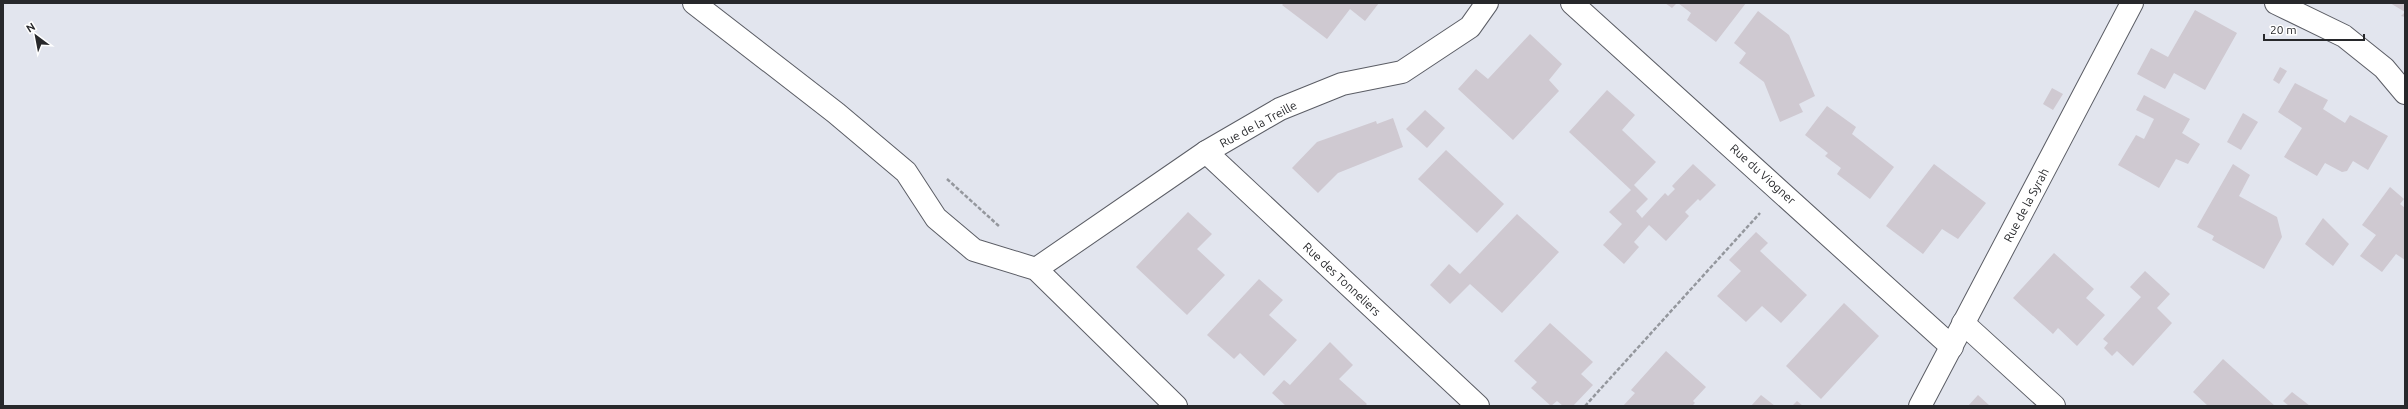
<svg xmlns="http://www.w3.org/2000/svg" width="2408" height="409" font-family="Ubuntu,sans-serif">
  <rect width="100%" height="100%" fill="#e2e5ee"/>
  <!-- building -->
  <g fill="#cfc9d1">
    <polygon points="1284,3 1379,3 1365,21 1350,9 1327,39 1282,5"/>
    <polygon points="1665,3 1677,3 1672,8"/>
    <polygon points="1678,3 1746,3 1716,42 1687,20 1691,13"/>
    <polygon points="2390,3 2405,3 2405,17 2401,16 2405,12"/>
    <polygon points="2195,10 2237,33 2205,90 2174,73 2165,89 2137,74 2151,48 2168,57"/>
    <polygon points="1758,11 1789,35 1815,96 1799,104 1803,112 1780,122 1764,82 1739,63 1746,53 1734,43"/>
    <polygon points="1530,34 1562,64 1549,80 1559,91 1513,140 1458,89 1476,69 1488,79"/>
    <polygon points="2280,67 2287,71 2279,84 2273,80"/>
    <polygon points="2295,83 2328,100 2323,109 2345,123 2350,115 2388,136 2368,170 2353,161 2347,171 2342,172 2325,163 2317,176 2284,157 2302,128 2278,112"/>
    <polygon points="2052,88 2063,94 2053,110 2043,104"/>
    <polygon points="1607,90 1635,115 1622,130 1656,162 1634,185 1648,199 1636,211 1642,218 1665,193 1668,196 1675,189 1672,186 1693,164 1716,185 1700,201 1698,199 1685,212 1689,216 1666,241 1649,225 1634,242 1639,247 1624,264 1603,245 1622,224 1609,212 1631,190 1569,132"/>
    <polygon points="2144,95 2190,119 2182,133 2200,144 2188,164 2176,159 2159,188 2118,165 2136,135 2144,139 2154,119 2136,110"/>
    <polygon points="1827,106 1856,127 1852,134 1894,167 1870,199 1837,174 1841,168 1825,156 1828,153 1805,135"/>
    <polygon points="1425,110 1445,128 1427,148 1406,129"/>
    <polygon points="2243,113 2258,122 2241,150 2227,142"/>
    <polygon points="1393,118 1403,147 1338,173 1318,193 1292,168 1317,142 1376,121 1377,124"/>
    <polygon points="1446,150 1504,204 1477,233 1418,179"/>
    <polygon points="1934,164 1986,203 1958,239 1942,229 1923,254 1886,226"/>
    <polygon points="2233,164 2250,175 2239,196 2277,217 2282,237 2264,269 2212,240 2214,236 2197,227"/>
    <polygon points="2390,187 2404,199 2400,204 2405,208 2405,260 2396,254 2382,272 2360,256 2376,235 2362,225"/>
    <polygon points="1188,212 1212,234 1197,249 1225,275 1187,315 1136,267"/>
    <polygon points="1517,214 1559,252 1502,313 1470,284 1450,304 1430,285 1449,264 1460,274"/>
    <polygon points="2323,218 2349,244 2333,266 2305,244"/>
    <polygon points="1756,232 1768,243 1760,251 1807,295 1781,323 1762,306 1746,322 1717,296 1741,271 1729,260"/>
    <polygon points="2054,253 2094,289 2086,298 2105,315 2077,346 2058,328 2053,334 2013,298"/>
    <polygon points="2145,271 2170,294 2157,308 2172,323 2133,366 2117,351 2112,356 2104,348 2108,343 2103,339 2141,297 2130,287"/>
    <polygon points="1259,279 1283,300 1269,315 1297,340 1264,376 1240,353 1234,359 1207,335"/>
    <polygon points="1844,303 1879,336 1821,399 1786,366"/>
    <polygon points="1550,323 1593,362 1581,374 1593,385 1573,406 1563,406 1557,401 1551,406 1531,388 1537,382 1514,361"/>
    <polygon points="1330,342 1353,365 1339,379 1367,404 1365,406 1286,406 1272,393 1284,380 1290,385"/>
    <polygon points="1666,351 1706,387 1693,401 1695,403 1692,406 1623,406 1635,393 1631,390"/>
    <polygon points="2223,359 2275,406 2208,406 2193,392"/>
    <polygon points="2292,392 2305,402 2310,406 2289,406 2283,401"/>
    <polygon points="1761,395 1775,406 1751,406"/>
    <polygon points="1978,395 1990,406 1968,406"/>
    <polygon points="1797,401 1803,406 1792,406"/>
  </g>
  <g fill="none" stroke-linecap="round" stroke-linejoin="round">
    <!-- minor casing -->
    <g stroke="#5b5d65" stroke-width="24">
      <g id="minor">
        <polyline points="694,3 836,113 906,172 936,218 974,250 1036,269 1176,406"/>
        <polyline points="1572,3 1952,347"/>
        <polyline points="2276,3 2344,36 2384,68 2405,93"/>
        <polyline points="1206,152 1478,406"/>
        <polyline points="1036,269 1206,152 1280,109 1342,84 1402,72 1470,27 1487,3"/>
        <polyline points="1963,323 2054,406"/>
        <polyline points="1920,406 2132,3"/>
      </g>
    </g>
    <!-- path -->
    <g stroke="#94979d" stroke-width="2.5" stroke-dasharray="4 2" stroke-linecap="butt">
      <polyline points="947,179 1000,227"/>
      <polyline points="1585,406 1760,213"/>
    </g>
    <!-- minor -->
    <use href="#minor" stroke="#fff" stroke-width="22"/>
  </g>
  <g text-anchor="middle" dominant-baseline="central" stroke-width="3" stroke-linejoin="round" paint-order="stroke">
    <!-- street labels -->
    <g font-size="12" fill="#27282b" stroke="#fff">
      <text transform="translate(1258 124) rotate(-28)">Rue de la Treille</text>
      <text transform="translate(1763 174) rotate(42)">Rue du Viogner</text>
      <text transform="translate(2026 205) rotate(-62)">Rue de la Syrah</text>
      <text transform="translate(1342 279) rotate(43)">Rue des Tonneliers</text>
    </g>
  </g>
  <!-- border -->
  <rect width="2408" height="409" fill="none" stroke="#27282b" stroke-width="8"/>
  <!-- north arrow -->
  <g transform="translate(36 36) rotate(328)" stroke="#ffffff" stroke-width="3" paint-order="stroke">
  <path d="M0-3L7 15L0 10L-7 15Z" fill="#27282b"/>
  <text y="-6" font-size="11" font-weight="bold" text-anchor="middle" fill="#27282b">N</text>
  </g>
  <!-- scale -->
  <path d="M2264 34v6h100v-6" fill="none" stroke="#27282b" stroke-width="2"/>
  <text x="2270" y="34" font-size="12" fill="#27282b" stroke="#ffffff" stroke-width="3" paint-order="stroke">20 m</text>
</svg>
